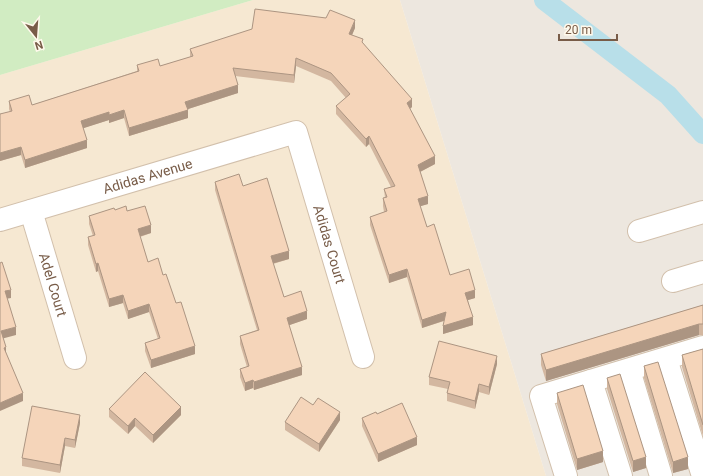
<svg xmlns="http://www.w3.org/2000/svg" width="703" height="476" font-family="Roboto,sans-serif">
  <rect width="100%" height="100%" fill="#fef5e5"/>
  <!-- residential -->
  <polygon fill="#f6e8d2" points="253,0 400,0 546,476 0,476 0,75"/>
  <!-- industrial -->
  <polygon fill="#ede7df" points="400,0 703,0 703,476 546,476"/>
  <!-- green -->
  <polygon fill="#d1ecc2" points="0,0 253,0 0,75"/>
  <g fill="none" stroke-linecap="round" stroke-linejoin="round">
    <!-- canal -->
    <polyline stroke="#b8dfe9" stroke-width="20" points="544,0 668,95 703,134"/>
    <!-- minor casing -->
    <g stroke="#d2c0ac" stroke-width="24">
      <g id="minor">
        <path id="s1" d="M31,211L75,358"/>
        <path id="s2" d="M0,220L296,132L363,357"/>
        <polyline points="639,231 703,212"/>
        <polyline points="673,281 703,272"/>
        <polyline points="666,359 703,476"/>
        <polyline points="629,370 661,476"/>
        <polyline points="591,381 621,476"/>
        <polyline points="566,476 541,396 703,347"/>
      </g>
    </g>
    <!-- minor -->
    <use href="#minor" stroke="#fff" stroke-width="22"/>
  </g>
  <!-- wall -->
  <g fill="#d3b7a0">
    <polygon points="355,28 352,35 363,43 412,107 410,109 435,164 420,172 428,204 420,206 427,227 450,275 475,298 468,300 473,325 443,334 444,321 422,328 407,277 389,283 370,225 370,217 384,212 383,206 383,198 385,198 384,189 391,187 369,144 366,147 336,114 336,106 346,98 331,81 296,66 294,83 235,76 238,93 188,109 188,118 129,136 124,118 109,123 109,120 83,128 87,148 25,168 21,155 0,161 0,114 10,112 9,109 9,101 32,105 137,71 137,65 160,66 190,57 190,49"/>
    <polygon points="215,182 243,186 289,259 273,264 284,297 307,319 289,325 302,375 254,390 253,388 245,391 240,377 240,369 247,367 240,344 240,336 257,330 215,190"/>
    <polygon points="115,210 127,211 151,233 140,237 148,262 163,275 176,303 195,354 151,368 145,351 145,343 158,339 149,312 128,319 123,303 109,307 98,271 96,272 88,245 88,237 93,236 89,224 89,216"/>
    <polygon points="703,305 703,335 699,335 546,381 541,365 541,354"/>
    <polygon points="703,349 703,436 682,367 682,355"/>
    <polygon points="497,364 489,395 479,392 475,409 447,401 447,393 448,389 429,385 429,377"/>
    <polygon points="644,366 688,469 673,473 644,378"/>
    <polygon points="607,378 646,468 633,472 607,389"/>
    <polygon points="557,393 603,462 577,470 557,404"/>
    <polygon points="313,405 340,420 319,452 285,430 285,422"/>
    <polygon points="109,409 181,415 153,443 135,426 128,434 109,417"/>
    <polygon points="362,418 417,445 378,462 362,426"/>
    <polygon points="80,423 75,448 65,446 60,473 22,466 22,458"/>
  </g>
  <!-- shaded-wall -->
  <g fill="#ac9582">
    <polygon points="355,20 355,28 349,42 349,34"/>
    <polygon points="296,58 296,66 294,83 294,75"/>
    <polygon points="238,85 238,93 185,110 185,102"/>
    <polygon points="412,99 412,107 407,111 407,103"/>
    <polygon points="124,110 124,118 109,123 109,115"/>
    <polygon points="188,110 188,118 129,136 129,128"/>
    <polygon points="109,112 109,120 81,129 81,121"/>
    <polygon points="369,136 369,144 366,147 366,139"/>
    <polygon points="87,140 87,148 25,168 25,160"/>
    <polygon points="21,147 21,155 0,161 0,153"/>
    <polygon points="435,156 435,164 418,173 418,165"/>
    <polygon points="428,196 428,204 418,207 418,199"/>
    <polygon points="151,225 151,233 138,237 138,229"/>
    <polygon points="289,251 289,259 271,264 271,256"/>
    <polygon points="98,263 98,271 96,272 96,264"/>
    <polygon points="407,269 407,277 389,283 389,275"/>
    <polygon points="11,290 11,298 5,299 5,291"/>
    <polygon points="475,290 475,298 465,301 465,293"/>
    <polygon points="123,295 123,303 109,307 109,299"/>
    <polygon points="149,304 149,312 128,319 128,311"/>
    <polygon points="307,311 307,319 287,326 287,318"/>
    <polygon points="446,312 446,320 422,328 422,320"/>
    <polygon points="473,317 473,325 443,334 443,326"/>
    <polygon points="699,324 699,335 546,381 546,370"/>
    <polygon points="16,327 16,335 1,339 1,331"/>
    <polygon points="195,346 195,354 151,368 151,360"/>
    <polygon points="6,347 6,355 4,348"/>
    <polygon points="497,356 497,364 489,395 489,387"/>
    <polygon points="302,367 302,375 254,390 254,382"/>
    <polygon points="253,380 253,388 245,391 245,383"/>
    <polygon points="479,384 479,392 475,409 475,401"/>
    <polygon points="23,393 23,401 0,411 0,403"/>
    <polygon points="181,407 181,415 153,443 153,435"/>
    <polygon points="340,412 340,420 319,452 319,444"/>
    <polygon points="80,415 80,423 75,448 75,440"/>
    <polygon points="135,418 135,426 128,434 128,426"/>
    <polygon points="417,437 417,445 378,462 378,454"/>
    <polygon points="65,438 65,446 60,473 60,465"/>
    <polygon points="603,451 603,462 577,470 577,459"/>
    <polygon points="646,457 646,468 633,472 633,461"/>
    <polygon points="688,457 688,469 673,473 673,462"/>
  </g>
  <!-- building -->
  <g fill="#f5d5ba" stroke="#ac9582">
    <polygon points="255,9 326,18 330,10 355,20 349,34 363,39 362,42 412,99 407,103 435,156 418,165 428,196 418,199 427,227 434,224 450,275 469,269 475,290 465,293 473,317 443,326 446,312 422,320 407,269 389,275 370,217 387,211 383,198 387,197 384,189 395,186 369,136 366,139 336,106 350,94 331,73 296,58 294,75 233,68 238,85 185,102 188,110 129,128 124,110 109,115 109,112 81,121 87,140 25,160 21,147 0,153 0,114 12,111 9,101 29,95 32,105 139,71 137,65 158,59 160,66 193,56 190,49 252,29"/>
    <polygon points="239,174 243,186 267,178 289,251 271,256 284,297 301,291 307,311 287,318 302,367 254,382 253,380 245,383 240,369 249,366 240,336 259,330 215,182"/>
    <polygon points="126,206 127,211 145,206 151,225 138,229 148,262 158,258 163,275 166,274 176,303 181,302 195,346 151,360 145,343 160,338 149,304 128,311 123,295 109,299 98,263 96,264 88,237 95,235 89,216 114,208 115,210"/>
    <polygon points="2,262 11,290 5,291 16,327 1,331 6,347 4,348 23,393 0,403 0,263"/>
    <polygon points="703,305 703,324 699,324 546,370 541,354"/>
    <polygon points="439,341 497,356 489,387 479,384 475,401 447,393 450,382 429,377"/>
    <polygon points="703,349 703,425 682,355"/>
    <polygon points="658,362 688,457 673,462 644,366"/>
    <polygon points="145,372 181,407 153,435 135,418 128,426 109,409"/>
    <polygon points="620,374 646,457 633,461 607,378"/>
    <polygon points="583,385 603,451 577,459 557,393"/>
    <polygon points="301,397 313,405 318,398 340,412 319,444 285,422"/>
    <polygon points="402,403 417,437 378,454 362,418 376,412 377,414"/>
    <polygon points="32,406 80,415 75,440 65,438 60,465 22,458"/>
  </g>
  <g text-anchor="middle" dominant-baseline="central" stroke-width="4" stroke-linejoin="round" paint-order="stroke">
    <!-- street labels -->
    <g font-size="14" fill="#785c48" stroke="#fff9ec">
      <text stroke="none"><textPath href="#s2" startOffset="154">Adidas Avenue</textPath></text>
      <text stroke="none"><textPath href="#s2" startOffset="426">Adidas Court</textPath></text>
      <text stroke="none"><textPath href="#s1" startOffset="77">Adel Court</textPath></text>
    </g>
  </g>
  <!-- north arrow -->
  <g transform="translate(36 36) rotate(163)" stroke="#fff9ec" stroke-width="3" paint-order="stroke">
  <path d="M0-3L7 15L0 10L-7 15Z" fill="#785c48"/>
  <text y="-6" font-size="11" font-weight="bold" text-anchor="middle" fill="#785c48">N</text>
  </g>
  <!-- scale -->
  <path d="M559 34v6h58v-6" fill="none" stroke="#785c48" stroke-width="2"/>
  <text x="565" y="34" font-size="12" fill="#785c48" stroke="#fff9ec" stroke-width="3" paint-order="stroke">20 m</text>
</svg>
